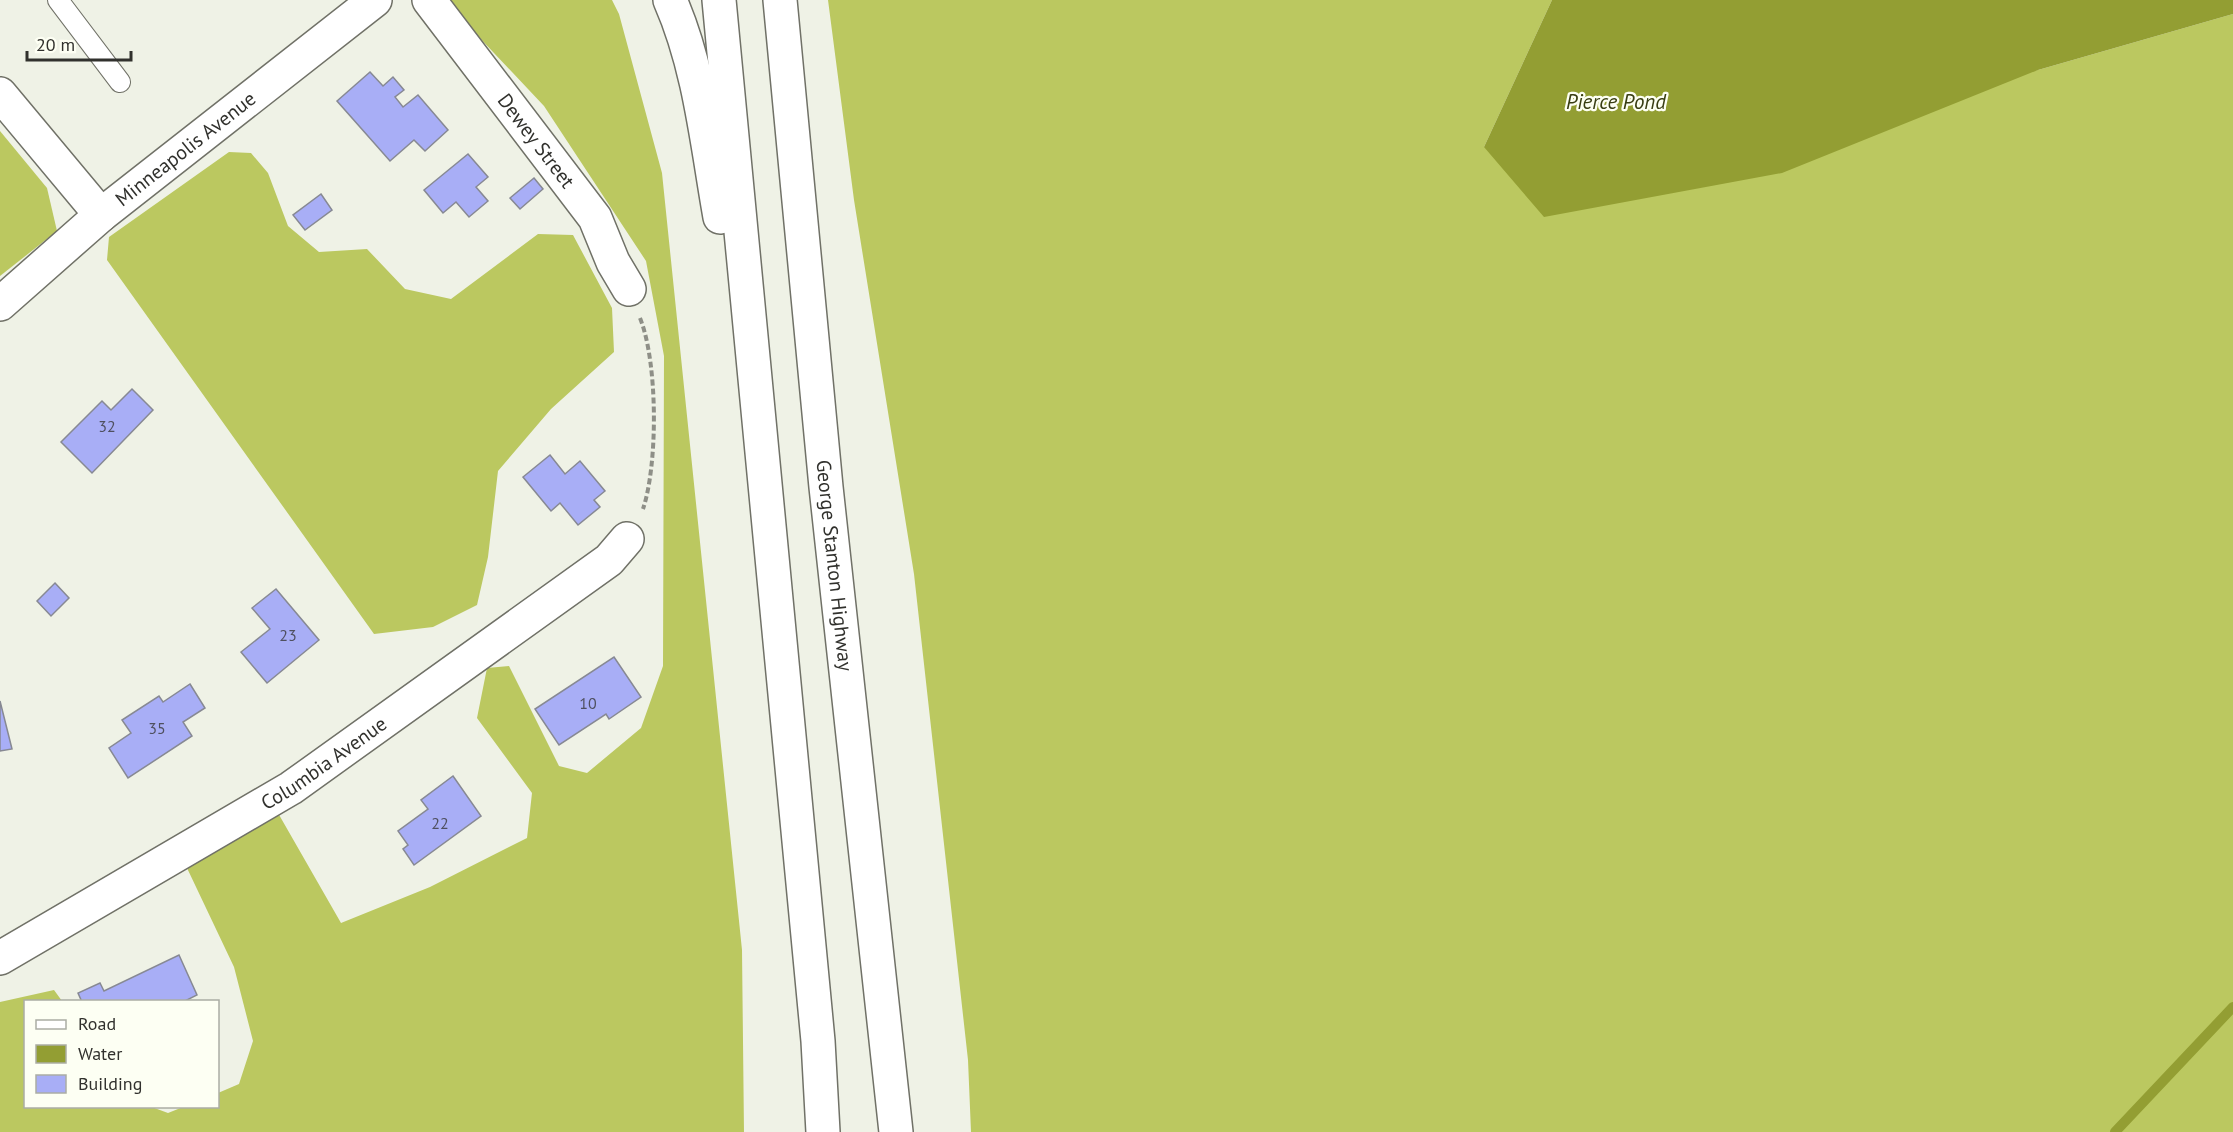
<svg xmlns="http://www.w3.org/2000/svg" width="2233" height="1132" font-family="'PT Sans',sans-serif">
  <rect width="100%" height="100%" fill="#eff2e6"/>
  <!-- forest -->
  <g fill="#bbc860">
    <polygon points="444,0 612,0 619,14 662,173 742,950 744,1132 0,1132 0,1002 54,990 62,1001 26,1002 26,1106 149,1106 168,1113 183,1107 218,1106 218,1093 239,1084 253,1041 234,967 187,868 278,813 341,923 430,887 527,838 532,793 477,718 487,668 509,666 559,766 587,773 641,728 663,666 664,356 646,261 544,106"/>
    <polygon points="828,0 1552,0 1484,147 2038,70 2233,14 2233,1132 971,1132 968,1060 914,574 854,200"/>
    <polygon points="0,131 47,188 57,231 0,276"/>
    <polygon points="229,152 251,153 268,173 288,226 319,252 367,249 405,289 451,299 538,234 573,235 612,308 614,352 551,409 498,471 488,557 477,605 433,627 374,634 107,260 109,237"/>
  </g>
  <!-- water -->
  <polygon fill="#939e33" points="1552,0 2233,0 2233,14 2038,70 1782,173 1544,217 1484,147"/>
  <g fill="none" stroke-linecap="round" stroke-linejoin="round">
    <!-- stream -->
    <polyline stroke="#939e33" stroke-width="10" points="2115,1132 2233,1007"/>
  </g>
  <!-- building -->
  <g fill="#a8aef6" stroke="#878993" stroke-width="1.5">
    <polygon points="370,72 383,86 393,77 404,90 395,97 403,107 418,95 448,130 425,151 414,140 390,161 337,101"/>
    <polygon points="468,154 488,177 476,187 488,201 469,217 456,202 443,213 424,190"/>
    <polygon points="534,178 543,189 520,209 510,198"/>
    <polygon points="321,194 332,210 305,230 293,215"/>
    <polygon points="132,389 153,410 92,473 61,442 102,401 111,410"/>
    <polygon points="550,455 565,474 580,461 605,491 594,500 600,507 578,525 560,503 551,511 523,477"/>
    <polygon points="55,583 69,598 51,616 37,601"/>
    <polygon points="276,589 319,640 267,683 241,652 270,629 252,608"/>
    <polygon points="614,657 641,697 609,719 606,714 559,745 535,709"/>
    <polygon points="190,684 205,708 183,722 192,736 128,778 109,748 131,733 122,720 159,696 163,702"/>
    <polygon points="0,701 12,749 0,751"/>
    <polygon points="453,776 481,816 414,865 403,849 408,845 398,831 428,809 421,800"/>
    <polygon points="179,955 197,995 183,1002 82,1002 78,993 100,983 104,991"/>
  </g>
  <g fill="none" stroke-linecap="round" stroke-linejoin="round">
    <!-- lane casing -->
    <g stroke="#707167" stroke-width="22">
      <polyline id="lane" points="58,0 120,82"/>
    </g>
    <!-- street casing -->
    <g stroke="#707167" stroke-width="36">
      <g id="street">
        <path id="s1" d="M429,0L595,218L613,262L629,289"/>
        <polyline points="0,94 101,215"/>
        <path id="s2" d="M0,304L101,215L375,0"/>
        <path id="s3" d="M0,958L291,788L609,560L627,539"/>
      </g>
    </g>
    <!-- highway casing -->
    <g stroke="#707167" stroke-width="36">
      <g id="highway">
        <path d="M670,0C700,68 707,144 720,217"/>
        <polyline points="719,0 818,1041 823,1132"/>
        <path id="s4" d="M780,0L826,487L896,1132"/>
      </g>
    </g>
    <!-- path -->
    <path stroke="#8e8f87" stroke-width="4" stroke-dasharray="6 3" stroke-linecap="butt" d="M640,318C658,363 658,464 643,509"/>
    <!-- lane -->
    <use href="#lane" stroke="#fff" stroke-width="20"/>
    <!-- street -->
    <use href="#street" stroke="#fff" stroke-width="33"/>
    <!-- highway -->
    <use href="#highway" stroke="#fff" stroke-width="33"/>
  </g>
  <g text-anchor="middle" dominant-baseline="central" stroke-width="4.5" stroke-linejoin="round" paint-order="stroke">
    <!-- number labels -->
    <g font-size="16" fill="#4f505f">
      <text x="107" y="426">32</text>
      <text x="288" y="635">23</text>
      <text x="588" y="703">10</text>
      <text x="157" y="728">35</text>
      <text x="440" y="823">22</text>
    </g>
    <!-- street labels -->
    <g font-size="20" fill="#31312d" stroke="#fdfff3">
      <text stroke="none"><textPath href="#s1" startOffset="177">Dewey Street</textPath></text>
      <text stroke="none"><textPath href="#s2" startOffset="242">Minneapolis Avenue</textPath></text>
      <text stroke="none"><textPath href="#s4" startOffset="568">George Stanton Highway</textPath></text>
      <text stroke="none"><textPath href="#s3" startOffset="378">Columbia Avenue</textPath></text>
    </g>
    <!-- water labels -->
    <g font-size="21" font-style="italic" fill="#393e13" stroke="#fdfff3">
      <text x="1616" y="101">Pierce Pond</text>
    </g>
  </g>
  <!-- legend -->
  <rect x="24" y="1000" width="195" height="108" fill="#fdfff3" stroke="#abada4" stroke-width="1.5"/>
  <rect x="36" y="1020" width="30" height="9" fill="#ffffff" stroke="#abada4" stroke-width="1.5"/>
  <text x="78" y="1030" font-size="18" fill="#31312d">Road</text>
  <rect x="36" y="1045" width="30" height="18" fill="#939e33" stroke="#abada4" stroke-width="1.5"/>
  <text x="78" y="1060" font-size="18" fill="#31312d">Water</text>
  <rect x="36" y="1075" width="30" height="18" fill="#a8aef6" stroke="#abada4" stroke-width="1.5"/>
  <text x="78" y="1090" font-size="18" fill="#31312d">Building</text>
  <!-- scale -->
  <path d="M27 51v9h104v-9" fill="none" stroke="#31312d" stroke-width="3"/>
  <text x="36" y="51" font-size="18" fill="#31312d" stroke="#fdfff3" stroke-width="4.5" paint-order="stroke">20 m</text>
</svg>
